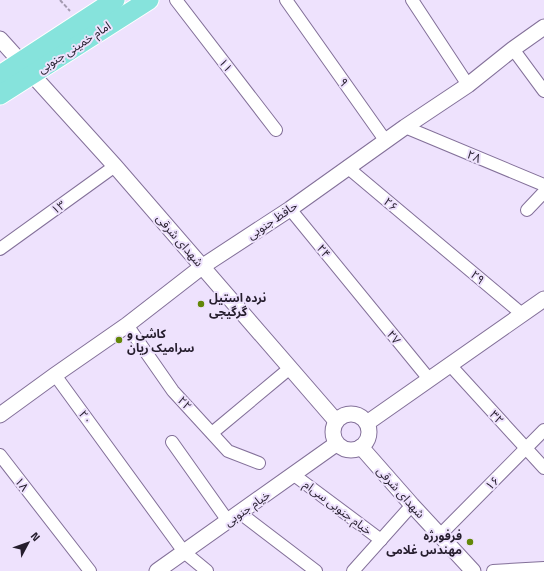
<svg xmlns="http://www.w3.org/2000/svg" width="544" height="571" font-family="'Titillium Web','Noto Sans Arabic',sans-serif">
  <rect width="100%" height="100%" fill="#eee2fd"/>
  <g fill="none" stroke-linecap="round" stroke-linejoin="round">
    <!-- minor casing -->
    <g stroke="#837099" stroke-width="14">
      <g id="minor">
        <polyline points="176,0 276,130"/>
        <polyline points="286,0 385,140"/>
        <polyline points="412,0 468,85"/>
        <polyline points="513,49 544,91"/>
        <polyline points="405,127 544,185"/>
        <polyline points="347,167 522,314"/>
        <polyline points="290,209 429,379"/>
        <polyline points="527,210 544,192"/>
        <polyline points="0,249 115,166"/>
        <polyline points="127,325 173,391 228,451 259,463"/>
        <polyline points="450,365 544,468"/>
        <polyline points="55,375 184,552 207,571"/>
        <polyline points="212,433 290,368"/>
        <polyline points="172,442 228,521"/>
        <polyline points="0,455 90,571"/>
        <polyline points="294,475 381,540"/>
        <polyline points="240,513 316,571"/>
        <polyline points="440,535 544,430"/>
        <polyline points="353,571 412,505"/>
        <polyline points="493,571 544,568"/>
      </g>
    </g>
    <!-- tertiary casing -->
    <g stroke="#837099" stroke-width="17">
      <g id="tertiary">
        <polyline points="0,39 115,166 336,421"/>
        <circle cx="351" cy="432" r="18"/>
        <polyline points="0,415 55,375 127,325 203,266 290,209 405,127 468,85 513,49 544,27"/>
        <polyline points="367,423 544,299"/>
        <polyline points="361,447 412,505 473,571"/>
        <polyline points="157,571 336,444"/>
      </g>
    </g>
    <!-- primary casing -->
    <g stroke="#fff" stroke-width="21">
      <g id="primary">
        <polyline points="0,75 115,0"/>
        <polyline points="0,95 149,0"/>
      </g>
    </g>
    <!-- path -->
    <polyline stroke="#a49ab1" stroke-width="2" stroke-dasharray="4 2" stroke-linecap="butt" points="60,0 70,11"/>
    <!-- minor -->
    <use href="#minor" stroke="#fff" stroke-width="12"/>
    <!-- tertiary -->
    <use href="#tertiary" stroke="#fff" stroke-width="15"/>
    <!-- primary -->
    <use href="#primary" stroke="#86e3dc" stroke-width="19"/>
  </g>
  <!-- markers -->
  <g fill="#638708" stroke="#eee2fd" stroke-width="1.5">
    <circle cx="201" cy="304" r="4"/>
    <circle cx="119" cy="340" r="4"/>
    <circle cx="470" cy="542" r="4"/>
  </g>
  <g text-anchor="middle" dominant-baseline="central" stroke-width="4" stroke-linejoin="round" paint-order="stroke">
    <!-- street labels -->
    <g font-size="12" fill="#251d2d" stroke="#eee2fd">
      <text transform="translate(74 47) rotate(-33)">امام خمینی جنوبی</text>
      <text transform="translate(226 65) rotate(53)">۱۱</text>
      <text transform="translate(344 82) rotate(55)">۹</text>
      <text transform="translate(474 156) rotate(23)">۲۸</text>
      <text transform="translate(391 204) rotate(40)">۲۶</text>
      <text transform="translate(58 207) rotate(-36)">۱۳</text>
      <text transform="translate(272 220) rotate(-34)">حافظ جنوبی</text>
      <text transform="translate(180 240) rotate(49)">شهدای شرقی</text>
      <text transform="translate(324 251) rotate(51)">۲۴</text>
      <text transform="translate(478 277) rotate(40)">۲۹</text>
      <text transform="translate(394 337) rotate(51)">۲۷</text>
      <text transform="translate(185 403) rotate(47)">۲۲</text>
      <text transform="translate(86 417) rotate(54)">۲۰</text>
      <text transform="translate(497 417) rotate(48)">۳۲</text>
      <text transform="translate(492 483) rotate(-45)">۱۶</text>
      <text transform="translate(22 484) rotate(52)">۱۸</text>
      <text transform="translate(401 492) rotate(48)">شهدای شرقی</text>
      <text transform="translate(338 507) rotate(37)">خیام جنوبی سی‌ام</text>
      <text transform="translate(247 508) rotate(-35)">خیام جنوبی</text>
    </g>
    <!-- poi labels -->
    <g font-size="12" font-weight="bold" fill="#251d2d" stroke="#eee2fd" text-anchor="start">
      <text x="209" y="297">نرده استیل<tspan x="209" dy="14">گرگیجی</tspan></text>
      <text x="127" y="333">کاشی و<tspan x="127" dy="14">سرامیک ریان</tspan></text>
      <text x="462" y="535" text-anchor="end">فرفورژه<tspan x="462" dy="14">مهندس غلامی</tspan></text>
    </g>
  </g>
  <!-- north arrow -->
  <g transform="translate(28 543) rotate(49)" stroke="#eee2fd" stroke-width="3" paint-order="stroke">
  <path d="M0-3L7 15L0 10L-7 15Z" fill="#251d2d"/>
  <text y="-6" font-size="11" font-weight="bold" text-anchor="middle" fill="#251d2d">N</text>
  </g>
</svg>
